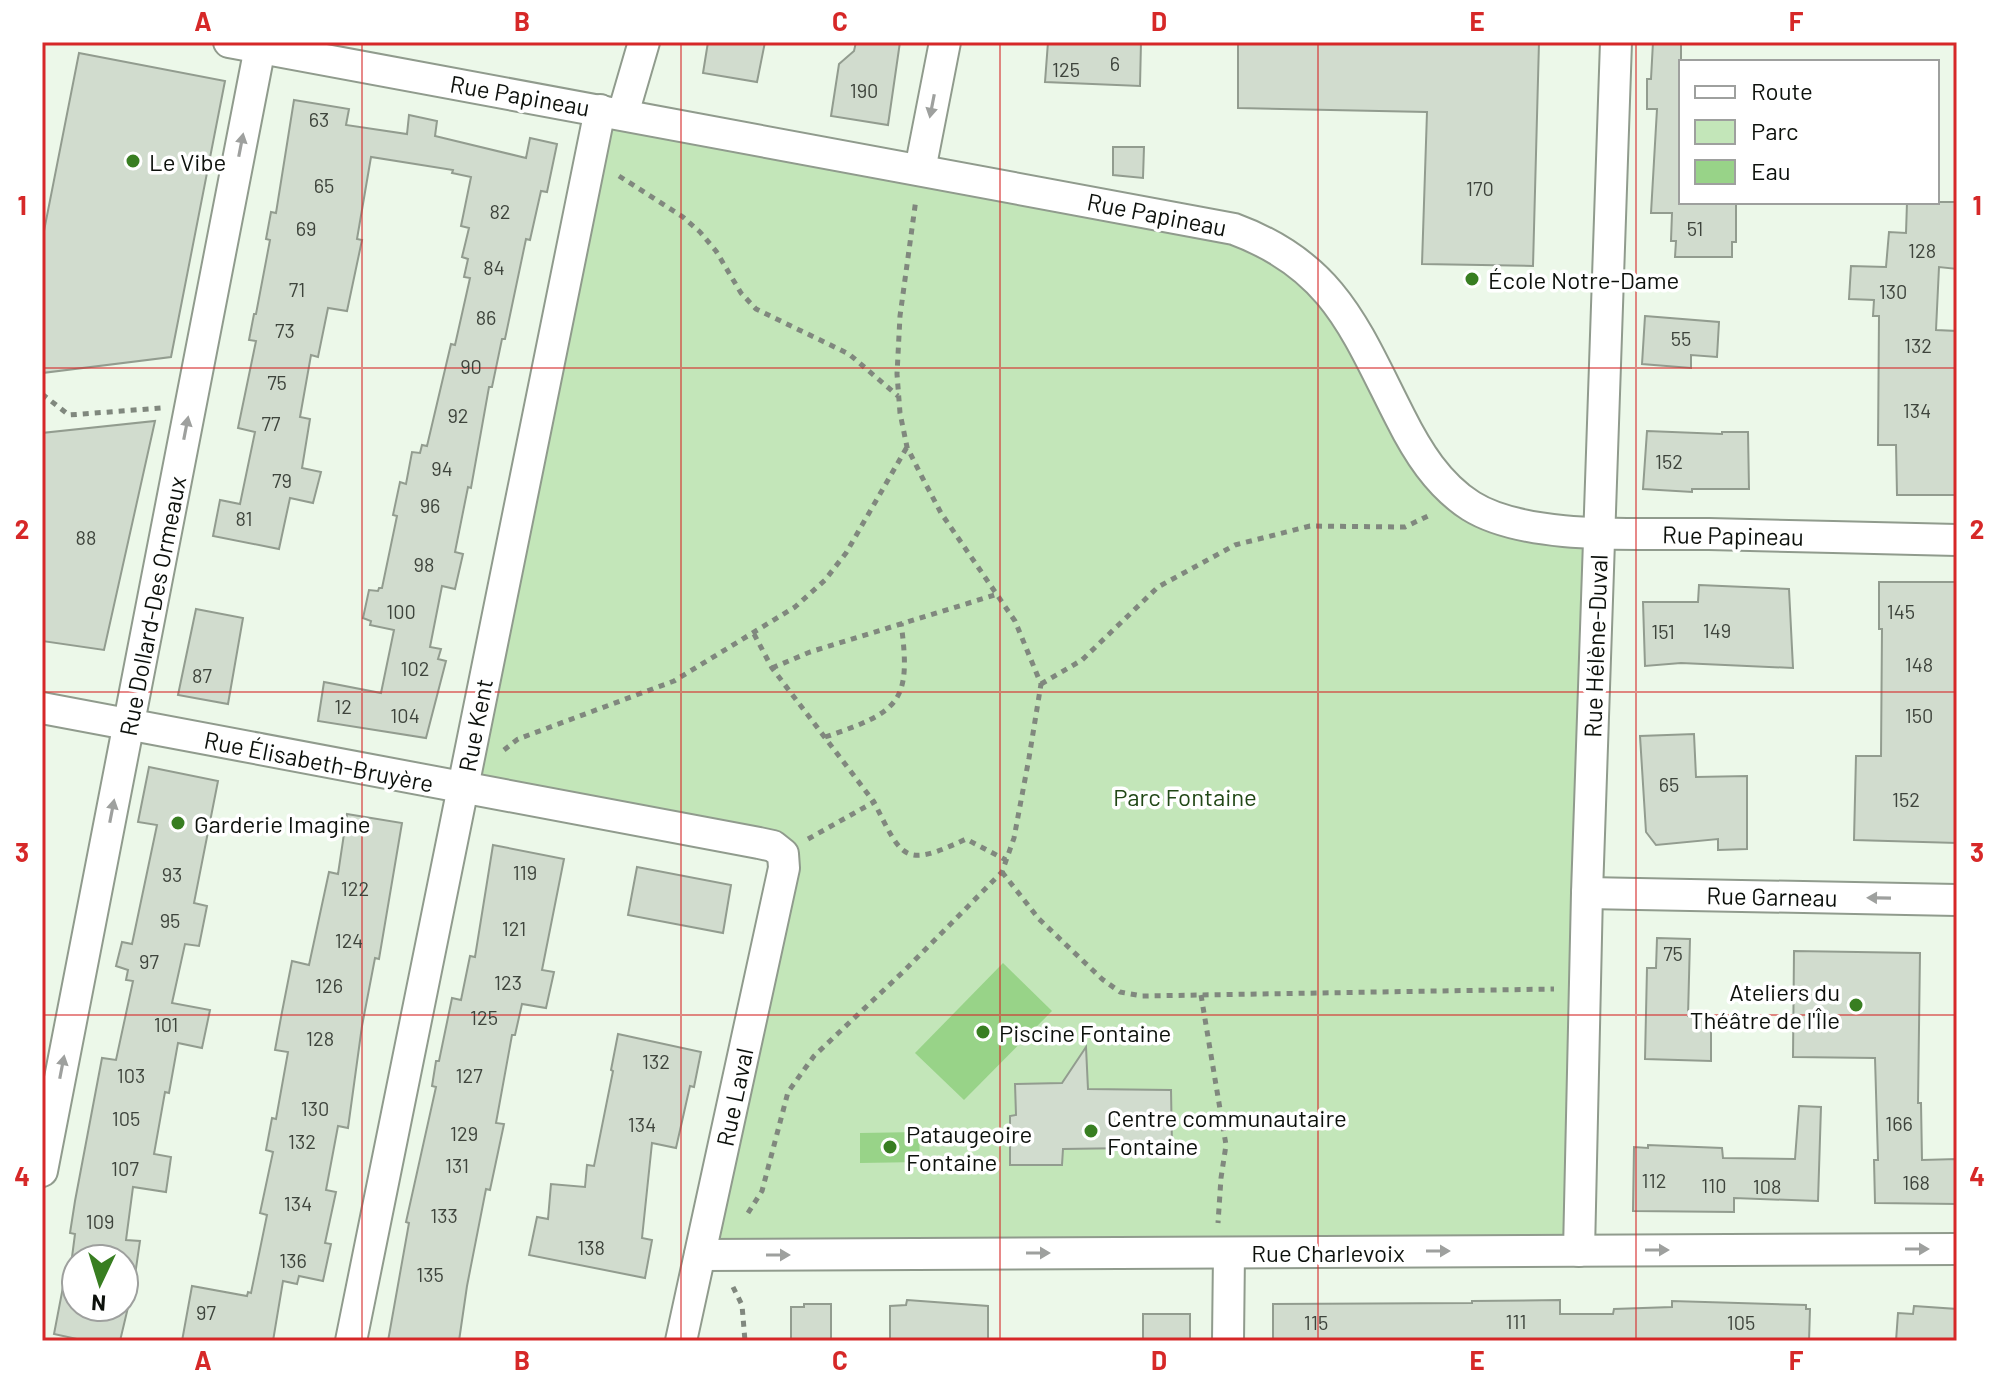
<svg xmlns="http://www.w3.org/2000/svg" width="1999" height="1383" font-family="Barlow,sans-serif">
  <rect width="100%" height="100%" fill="#ecf8e9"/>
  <!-- green -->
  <polygon fill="#c3e6b9" points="600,110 920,170 1295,259 1471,506 1599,532 1579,1251 700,1255 783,854 463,788"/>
  <!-- water -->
  <g fill="#98d388">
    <polygon points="1003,963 1052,1011 964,1100 915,1053"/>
    <polygon points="919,1132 920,1162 860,1163 860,1133"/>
  </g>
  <!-- building -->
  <g fill="#d1dcce" stroke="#929c8f" stroke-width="2" fill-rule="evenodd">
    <polygon points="708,42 765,42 757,82 703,73"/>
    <polygon points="856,42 900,42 888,125 831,116 839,64 854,51"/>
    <polygon points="1048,42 1141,42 1140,86 1045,82"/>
    <polygon points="1238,42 1539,42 1533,266 1422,264 1427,112 1238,108"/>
    <polygon points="1653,42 1681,42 1681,202 1736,202 1736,242 1732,242 1732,257 1675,257 1676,241 1671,241 1672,213 1651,213 1657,109 1647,109 1647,79 1651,79"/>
    <polygon points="79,53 225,81 171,357 42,373 42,241"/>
    <polygon points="294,100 349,109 346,125 407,134 409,115 437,121 435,136 526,158 530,138 557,144 547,192 541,191 530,240 526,239 505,339 502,339 492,387 489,387 471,488 468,487 455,552 463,554 455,589 442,586 430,647 441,649 438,659 446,661 426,738 318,721 324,682 381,693 394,630 370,625 371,621 363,618 369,590 378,591 379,588 382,588 397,516 393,515 400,482 406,484 412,452 420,453 422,445 427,446 451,344 455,345 470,278 464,277 468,259 462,257 469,228 461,226 471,177 452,173 453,170 371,157 357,239 362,240 347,311 328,308 318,357 311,355 300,417 310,419 302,468 321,472 313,503 290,498 279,549 213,536 220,500 240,504 255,432 238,428 256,341 249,340 254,314 256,314 270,240 266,239 271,212 276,213"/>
    <polygon points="1113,147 1144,147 1143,178 1113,175"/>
    <polygon points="1907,202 1957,202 1957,269 1939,267 1936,330 1957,331 1957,495 1897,495 1896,445 1878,445 1879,316 1873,316 1874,300 1849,299 1851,266 1886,267 1889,232 1906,233"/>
    <polygon points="1645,316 1719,322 1717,357 1691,355 1691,368 1642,364"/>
    <polygon points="155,421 104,650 42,641 42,433"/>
    <polygon points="1647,431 1722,434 1722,432 1748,432 1749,489 1692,489 1692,492 1643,489"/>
    <polygon points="1879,582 1957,582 1957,843 1854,840 1856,756 1881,756 1882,629 1879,629"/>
    <polygon points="1699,585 1789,589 1793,668 1681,663 1645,666 1643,602 1698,602"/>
    <polygon points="196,609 243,618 228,704 178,695"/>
    <polygon points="1694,734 1696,777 1747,776 1747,849 1718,850 1718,839 1656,845 1646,832 1640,736"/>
    <path d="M149,767L218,781L194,903L207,906L199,946L185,944L172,1003L210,1010L202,1048L178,1043L169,1093L165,1092L154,1154L171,1157L166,1192L133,1187L126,1240L140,1241L134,1282L120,1341H86L54,1334L63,1287L68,1288L75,1234L70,1233L75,1201L102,1058L116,1060L133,981L126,980L128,970L116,966L122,942L132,944L157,825L138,822ZM76,1259H124V1307H76Z"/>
    <polygon points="347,814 402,823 379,959 375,958 362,1026 348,1128 338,1126 326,1190 336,1192 325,1243 331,1244 323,1281 299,1276 297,1284 283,1281 273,1341 182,1341 192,1286 247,1296 248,1292 251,1293 267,1215 260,1213 273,1152 266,1150 272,1118 276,1119 288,1052 275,1050 282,1012 292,961 309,965 329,872 338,874"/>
    <polygon points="493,845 564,859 542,970 554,972 546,1008 522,1004 515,1035 512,1035 496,1123 504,1124 490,1190 486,1189 467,1286 459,1341 388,1341 409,1223 406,1222 436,1087 432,1086 436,1061 439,1061 452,998 461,1000 470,956 475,957"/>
    <polygon points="637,867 731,885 723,933 628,915"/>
    <polygon points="1657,938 1690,939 1688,1016 1711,1016 1711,1061 1645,1059 1647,968 1656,968"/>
    <polygon points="1794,951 1920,953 1918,1103 1921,1103 1922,1160 1957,1159 1957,1204 1875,1203 1874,1160 1878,1160 1875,1058 1793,1057"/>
    <polygon points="618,1034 701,1052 694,1087 690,1086 676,1148 652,1143 642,1238 652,1240 645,1278 529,1255 537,1217 548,1219 551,1184 585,1187 587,1165 594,1166 613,1071 611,1070"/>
    <polygon points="1086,1047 1088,1089 1171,1090 1172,1146 1165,1145 1165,1155 1130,1156 1130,1148 1063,1149 1062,1165 1010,1165 1010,1116 1016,1115 1015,1084 1062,1083"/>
    <polygon points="1799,1106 1821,1107 1818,1201 1734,1198 1734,1212 1633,1211 1634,1147 1648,1148 1648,1145 1722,1148 1723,1158 1795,1159"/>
    <polygon points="907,1300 988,1306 988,1341 890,1341 890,1306 906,1305"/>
    <polygon points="1560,1300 1560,1314 1613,1314 1614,1309 1672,1307 1672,1301 1806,1305 1806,1309 1810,1309 1809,1341 1273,1341 1273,1304 1472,1303 1472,1301"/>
    <polygon points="804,1304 831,1304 831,1341 791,1341 791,1307 804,1307"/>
    <polygon points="1914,1306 1957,1309 1957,1341 1896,1341 1898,1313 1913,1314"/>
    <rect x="1143" y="1314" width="47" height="27"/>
  </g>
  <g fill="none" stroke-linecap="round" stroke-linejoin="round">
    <!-- street casing -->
    <g stroke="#909b8d" stroke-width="34">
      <g id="street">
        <path d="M229,42L1234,229C1334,266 1355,329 1400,417C1417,451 1438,485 1471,506C1527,541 1643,533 1709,534C1792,536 1874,538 1957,540"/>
        <polyline points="623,114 644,42"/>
        <polyline points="920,170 945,42"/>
        <polyline points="42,708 759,843 773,846 783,854 784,868 681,1341"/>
        <polyline points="1587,893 1957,900"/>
        <polyline points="42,1171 261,42"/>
        <polyline points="1579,1251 1587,893 1616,42"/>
        <polyline points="700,1255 1957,1249"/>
        <polyline points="351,1341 600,110"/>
        <polyline points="1228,1341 1229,1253"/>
      </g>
    </g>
    <!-- path -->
    <g stroke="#80887e" stroke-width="5" stroke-dasharray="6 6" stroke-linecap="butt">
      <polyline points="619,176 683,217 700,232 716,251 741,293 756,309 849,354 898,396"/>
      <polyline points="42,394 69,415 161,408"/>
      <polyline points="754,634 772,668 874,802"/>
      <polyline points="772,668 810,652 998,594"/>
      <polyline points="1041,684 1082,660 1158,587 1235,545 1310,526 1405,527 1432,514"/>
      <path d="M825,737C899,712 912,703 901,623"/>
      <polyline points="504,750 518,739 674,681 795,607 825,580 846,553 907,447"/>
      <path d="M808,839L874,802C903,860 904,868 966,839L1006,860"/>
      <polyline points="1002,872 1039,919 1102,979 1120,992 1142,996 1554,989"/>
      <polyline points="1201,995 1226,1145 1221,1178 1218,1223"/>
      <polyline points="748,1213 762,1191 788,1092 814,1056 904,971 1002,872 1014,838 1029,758 1041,684 1015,621 941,513 922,477 907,447 900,413 897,374 900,316 916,199"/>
      <polyline points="733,1287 742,1305 745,1341"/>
    </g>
    <!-- street -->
    <use href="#street" stroke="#fff" stroke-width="30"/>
  </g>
  <!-- one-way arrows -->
  <defs><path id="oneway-solid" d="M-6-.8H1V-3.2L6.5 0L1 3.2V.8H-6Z" transform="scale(2)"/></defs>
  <g fill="#9ea09e">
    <use href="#oneway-solid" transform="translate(932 106) rotate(101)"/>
    <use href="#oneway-solid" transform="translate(241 145) rotate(-79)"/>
    <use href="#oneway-solid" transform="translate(186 428) rotate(-79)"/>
    <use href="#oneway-solid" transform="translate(112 811) rotate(-79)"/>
    <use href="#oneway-solid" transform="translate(1879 898) rotate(-179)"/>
    <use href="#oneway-solid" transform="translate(62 1067) rotate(-79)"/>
    <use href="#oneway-solid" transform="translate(1917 1249)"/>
    <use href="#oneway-solid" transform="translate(1657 1250)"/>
    <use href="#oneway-solid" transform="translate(1438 1251)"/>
    <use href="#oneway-solid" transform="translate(1038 1253)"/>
    <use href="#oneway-solid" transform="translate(778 1255)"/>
  </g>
  <!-- grid -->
  <path fill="none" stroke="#d62828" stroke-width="2" stroke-opacity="0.55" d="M362,42V1341M681,42V1341M1000,42V1341M1318,42V1341M1636,42V1341M42,368H1957M42,692H1957M42,1015H1957"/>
  <!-- markers -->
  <g fill="#387e21" stroke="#fff" stroke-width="3">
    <circle cx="133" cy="161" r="8"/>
    <circle cx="1472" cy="279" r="8"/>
    <circle cx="178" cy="823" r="8"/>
    <circle cx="1856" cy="1005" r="8"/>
    <circle cx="983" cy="1032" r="8"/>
    <circle cx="1091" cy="1131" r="8"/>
    <circle cx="890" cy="1147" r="8"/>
  </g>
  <g text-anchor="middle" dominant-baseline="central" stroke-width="7" stroke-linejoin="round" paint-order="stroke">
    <!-- number labels -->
    <g font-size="20" fill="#3e443c">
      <text x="1115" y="63">6</text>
      <text x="1066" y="69">125</text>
      <text x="864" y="90">190</text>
      <text x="319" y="119">63</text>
      <text x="324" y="185">65</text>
      <text x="1480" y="188">170</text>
      <text x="500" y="211">82</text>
      <text x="306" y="228">69</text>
      <text x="1695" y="228">51</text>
      <text x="1922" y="250">128</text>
      <text x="494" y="267">84</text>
      <text x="297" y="289">71</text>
      <text x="1893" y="291">130</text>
      <text x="486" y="317">86</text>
      <text x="285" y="330">73</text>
      <text x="1681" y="338">55</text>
      <text x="1918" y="345">132</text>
      <text x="471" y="366">90</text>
      <text x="277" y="382">75</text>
      <text x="1917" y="410">134</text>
      <text x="458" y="415">92</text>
      <text x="271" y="423">77</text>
      <text x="1669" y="461">152</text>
      <text x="442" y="468">94</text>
      <text x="282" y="480">79</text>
      <text x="430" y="505">96</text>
      <text x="244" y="518">81</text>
      <text x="86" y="537">88</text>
      <text x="424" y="564">98</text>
      <text x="401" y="611">100</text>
      <text x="1901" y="611">145</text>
      <text x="1717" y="630">149</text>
      <text x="1663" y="631">151</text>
      <text x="1919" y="664">148</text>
      <text x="415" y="668">102</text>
      <text x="202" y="675">87</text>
      <text x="343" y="706">12</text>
      <text x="405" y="715">104</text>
      <text x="1919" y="715">150</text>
      <text x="1669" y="784">65</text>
      <text x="1906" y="799">152</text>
      <text x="525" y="872">119</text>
      <text x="172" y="874">93</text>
      <text x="355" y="888">122</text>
      <text x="170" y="920">95</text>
      <text x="514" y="928">121</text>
      <text x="349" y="940">124</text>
      <text x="1673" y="953">75</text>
      <text x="149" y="961">97</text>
      <text x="508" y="982">123</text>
      <text x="329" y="985">126</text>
      <text x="484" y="1017">125</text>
      <text x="166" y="1024">101</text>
      <text x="320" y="1038">128</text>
      <text x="656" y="1061">132</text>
      <text x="131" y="1075">103</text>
      <text x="469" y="1075">127</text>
      <text x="315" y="1108">130</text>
      <text x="126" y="1118">105</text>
      <text x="1899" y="1123">166</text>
      <text x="642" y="1124">134</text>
      <text x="464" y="1133">129</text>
      <text x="302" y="1141">132</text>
      <text x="457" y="1165">131</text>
      <text x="125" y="1168">107</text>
      <text x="1654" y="1180">112</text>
      <text x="1916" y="1182">168</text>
      <text x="1714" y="1185">110</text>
      <text x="1767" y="1186">108</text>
      <text x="298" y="1203">134</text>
      <text x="444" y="1215">133</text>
      <text x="100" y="1221">109</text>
      <text x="591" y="1247">138</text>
      <text x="293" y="1260">136</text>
      <text x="430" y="1274">135</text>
      <text x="206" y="1312">97</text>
      <text x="1516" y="1321">111</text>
      <text x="1316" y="1322">115</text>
      <text x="1741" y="1322">105</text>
    </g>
    <!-- street labels -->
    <g font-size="24" fill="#0d110c" stroke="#fff">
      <text transform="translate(520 95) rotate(10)">Rue Papineau</text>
      <text transform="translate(1157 214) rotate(11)">Rue Papineau</text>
      <text transform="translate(1733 535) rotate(1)">Rue Papineau</text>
      <text transform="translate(152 606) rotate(-79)">Rue Dollard-Des Ormeaux</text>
      <text transform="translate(1595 646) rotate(-88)">Rue Hélène-Duval</text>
      <text transform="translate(475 725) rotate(-79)">Rue Kent</text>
      <text transform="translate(319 761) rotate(11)">Rue Élisabeth-Bruyère</text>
      <text transform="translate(1772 896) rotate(1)">Rue Garneau</text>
      <text transform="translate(734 1097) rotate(-78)">Rue Laval</text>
      <text x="1328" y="1252">Rue Charlevoix</text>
    </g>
    <!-- poi labels -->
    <g font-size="24" fill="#0d110c" stroke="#fff" text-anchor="start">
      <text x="149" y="161">Le Vibe</text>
      <text x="1488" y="279">École Notre-Dame</text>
      <text x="194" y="823">Garderie Imagine</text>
      <text x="1840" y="991" text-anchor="end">Ateliers du<tspan x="1840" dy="28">Théâtre de l'Île</tspan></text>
      <text x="999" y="1032">Piscine Fontaine</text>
      <text x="1107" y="1117">Centre communautaire<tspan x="1107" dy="28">Fontaine</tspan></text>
      <text x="906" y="1133">Pataugeoire<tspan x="906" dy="28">Fontaine</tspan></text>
    </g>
    <!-- park labels -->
    <g font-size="24" fill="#214716" stroke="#fff">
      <text x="1185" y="796">Parc Fontaine</text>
    </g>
  </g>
  <!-- border -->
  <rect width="1999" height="1383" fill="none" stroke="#ffffff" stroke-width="88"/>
  <!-- legend -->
  <rect x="1679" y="60" width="260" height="144" fill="#ffffff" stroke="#9ea09e" stroke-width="2"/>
  <rect x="1695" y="86" width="40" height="12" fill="#ffffff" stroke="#9ea09e" stroke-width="2"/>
  <text x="1751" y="100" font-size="24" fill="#0d110c">Route</text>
  <rect x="1695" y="120" width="40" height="24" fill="#c3e6b9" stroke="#9ea09e" stroke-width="2"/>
  <text x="1751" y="140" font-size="24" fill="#0d110c">Parc</text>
  <rect x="1695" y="160" width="40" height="24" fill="#98d388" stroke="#9ea09e" stroke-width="2"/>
  <text x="1751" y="180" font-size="24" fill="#0d110c">Eau</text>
  <!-- north arrow -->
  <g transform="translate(100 1283) rotate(184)"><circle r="38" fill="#ffffff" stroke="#9ea09e" stroke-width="2"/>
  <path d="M0-6L14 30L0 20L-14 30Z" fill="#387e21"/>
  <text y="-12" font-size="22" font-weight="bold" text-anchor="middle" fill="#0d110c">N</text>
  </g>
  <rect x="44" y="44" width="1911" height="1295" fill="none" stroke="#d62828" stroke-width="3"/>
  <g font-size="26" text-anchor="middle" font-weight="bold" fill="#d62828">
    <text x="203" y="31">A</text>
    <text x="522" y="31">B</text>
    <text x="840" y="31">C</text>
    <text x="1159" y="31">D</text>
    <text x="1477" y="31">E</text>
    <text x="1796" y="31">F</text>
    <text x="22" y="215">1</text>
    <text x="1977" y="215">1</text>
    <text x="22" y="539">2</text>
    <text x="1977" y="539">2</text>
    <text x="22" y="862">3</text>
    <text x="1977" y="862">3</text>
    <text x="22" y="1186">4</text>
    <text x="1977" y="1186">4</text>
    <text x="203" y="1370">A</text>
    <text x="522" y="1370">B</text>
    <text x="840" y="1370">C</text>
    <text x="1159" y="1370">D</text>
    <text x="1477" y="1370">E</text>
    <text x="1796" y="1370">F</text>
  </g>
</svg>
